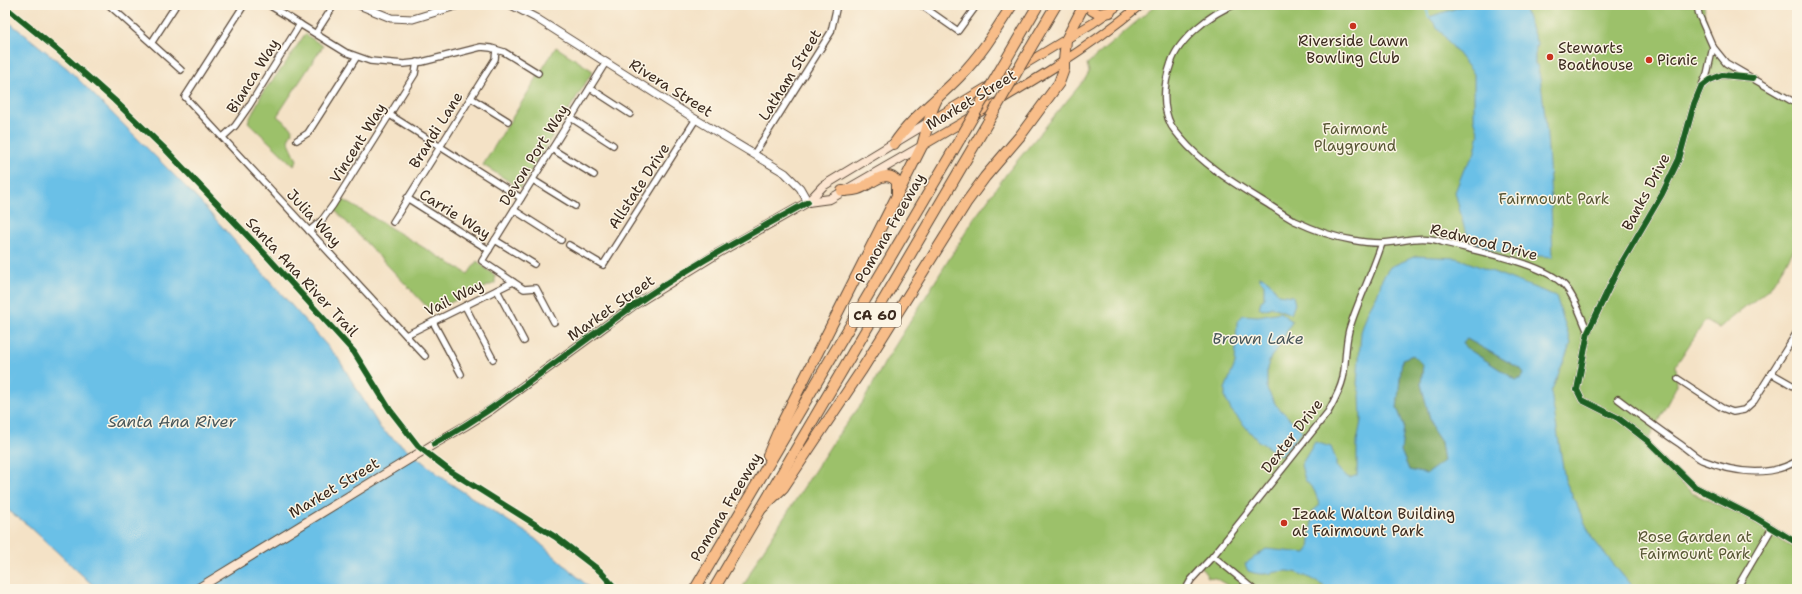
<svg xmlns="http://www.w3.org/2000/svg" width="1802" height="594" font-family="'Shantell Sans',sans-serif">
  <rect width="100%" height="100%" fill="#fcf5e5"/>
  <filter id="ink" filterUnits="userSpaceOnUse"><feTurbulence type="fractalNoise" baseFrequency=".025" numOctaves="2"/><feDisplacementMap in="SourceGraphic" scale="8" xChannelSelector="R" yChannelSelector="G"/><feConvolveMatrix kernelMatrix="1 2 1 2 8 2 1 2 1" color-interpolation-filters="sRGB"/></filter>
  <filter id="wash" filterUnits="userSpaceOnUse"><feTurbulence type="fractalNoise" baseFrequency=".012" numOctaves="4" result="noise"/><feDisplacementMap in="SourceGraphic" scale="16" xChannelSelector="R" yChannelSelector="G"/><feGaussianBlur stdDeviation="0.9" result="paint"/><feColorMatrix in="noise" values="0 0 0 0 0 0 0 0 0 0 0 0 0 0 0 0 0 1.4 0 .05"/><feComposite in="paint" operator="in"/></filter>
  <g filter="url(#wash)">
    <rect width="100%" height="100%" fill="#f4e2c6"/>
    <!-- green -->
    <g fill="#9cc16b" stroke="#6c7644">
      <polygon points="1156,5 1704,5 1709,40 1734,68 1797,107 1797,245 1769,289 1719,328 1705,321 1676,365 1677,385 1645,446 1692,493 1744,516 1797,550 1797,583 1793,589 1234,589 1215,578 1208,577 1197,562 1179,589 742,589 758,558 835,439 863,402 885,362 974,219 1007,173 1085,79 1089,72 1087,64"/>
      <polygon points="305,34 323,46 277,116 293,129 288,140 297,160 294,166 248,122 263,92 283,67"/>
      <polygon points="556,47 593,71 520,188 483,165"/>
      <polygon points="342,199 468,274 477,261 495,276 495,283 431,311 334,209"/>
    </g>
    <!-- forest -->
    <g fill="#7da75f" stroke="#5c683e">
      <polygon points="1467,339 1521,369 1524,374 1522,378 1516,380 1465,347 1463,342"/>
      <polygon points="1413,355 1423,365 1421,384 1433,430 1441,442 1444,462 1426,474 1409,470 1401,451 1404,426 1397,408 1402,359"/>
    </g>
    <!-- water -->
    <g fill="#6ac0e7" stroke="#527582" fill-rule="evenodd">
      <path d="M1466,5H1524C1527,20 1534,32 1538,47H1535V64L1537,65C1541,78 1542,93 1544,107C1550,157 1551,207 1553,257L1503,253L1472,243L1464,227L1455,192L1464,169L1474,155L1479,134L1474,119V74L1429,17Z"/>
      <polygon points="5,19 68,69 195,196 338,358 381,429 448,482 533,537 591,589 97,589 28,525 5,508"/>
      <path d="M1416,256L1457,258L1556,296L1571,343L1551,392L1565,480L1592,538L1634,589H1328C1318,582 1300,572 1288,571C1271,571 1266,578 1248,571L1245,564L1266,549L1306,553L1309,549L1313,511L1320,505L1314,490L1305,480L1301,465L1315,442L1331,447L1336,460V466L1344,475L1350,478L1357,475V441L1361,421L1360,394L1357,384L1361,332L1368,311L1378,293L1382,279L1390,267ZM1467,339L1521,369L1524,374L1522,378L1516,380L1465,347L1463,342ZM1413,355L1423,365L1421,384L1433,430L1441,442L1444,461L1426,474L1409,470L1401,451L1404,426L1397,408L1402,359Z"/>
      <polygon points="1260,276 1269,281 1278,294 1293,296 1295,304 1291,314 1272,307 1263,310 1259,308 1261,301 1264,299 1264,284 1260,280"/>
      <polygon points="1280,312 1292,321 1279,347 1271,357 1267,368 1267,389 1276,405 1302,431 1281,456 1257,440 1231,410 1225,398 1225,389 1235,364 1237,322 1243,315 1258,316"/>
    </g>
    <g fill="none" stroke-linecap="round" stroke-linejoin="round">
      <!-- stream -->
      <polyline stroke="#6ac0e7" stroke-width="2" points="1425,5 1429,17"/>
    </g>
  </g>
  <g filter="url(#ink)">
    <g fill="none" stroke-linecap="round" stroke-linejoin="round">
      <!-- minor casing -->
      <g stroke="#574637" stroke-width="8">
        <g id="minor">
          <polyline points="109,5 181,70"/>
          <polyline points="244,5 185,97 425,356"/>
          <polyline points="269,5 345,52 370,61 404,64 422,62 481,47 491,48 504,52 538,73"/>
          <polyline points="921,5 958,31 977,5"/>
          <path d="M1234,5C1211,13 1178,40 1171,63C1164,83 1161,105 1171,125C1173,129 1177,133 1180,137C1204,166 1235,184 1266,203C1276,209 1285,216 1295,221C1312,229 1333,237 1352,240C1361,242 1373,243 1382,243C1403,242 1422,234 1442,242C1474,251 1543,262 1565,286C1576,298 1581,318 1588,332"/>
          <polyline points="1697,5 1699,15 1713,47 1726,63 1797,104"/>
          <polyline points="1792,5 1797,6"/>
          <polyline points="316,33 334,5"/>
          <polyline points="152,42 176,5"/>
          <polyline points="1753,78 1722,75 1710,80 1701,87 1694,104 1679,159 1662,194 1618,269 1588,332 1577,390 1582,400 1618,418 1648,441 1695,487 1756,518 1797,543"/>
          <polyline points="1702,85 1707,74 1713,47"/>
          <polyline points="590,88 630,114"/>
          <polyline points="471,98 508,121"/>
          <polyline points="390,115 521,198"/>
          <polyline points="571,118 613,145"/>
          <polyline points="223,137 235,126 249,106 300,24"/>
          <polyline points="297,140 308,133 356,58"/>
          <polyline points="552,149 594,175"/>
          <polyline points="754,154 831,32 837,5"/>
          <polyline points="533,180 575,206"/>
          <polyline points="407,198 489,250"/>
          <polyline points="514,210 561,240"/>
          <polyline points="393,222 495,59 496,50"/>
          <polyline points="309,231 322,220 333,205 415,74 417,62"/>
          <polyline points="495,240 534,264"/>
          <polyline points="569,245 603,265 696,119"/>
          <polyline points="497,290 524,341"/>
          <polyline points="465,306 493,359"/>
          <polyline points="433,322 461,374"/>
          <polyline points="554,322 536,288 524,289 482,261 606,62"/>
          <polyline points="406,335 513,282"/>
          <polyline points="1771,373 1797,388"/>
          <polyline points="1678,379 1722,408 1733,412 1744,410 1754,401 1797,332"/>
          <path d="M1618,399C1638,414 1659,430 1680,444C1687,449 1694,456 1702,460C1732,472 1768,478 1797,461"/>
          <polyline points="1213,556 1253,589"/>
          <path d="M1186,589L1191,580L1213,556L1328,412C1334,401 1340,391 1343,378C1346,362 1345,346 1349,330C1358,300 1373,272 1382,243"/>
          <polyline points="1738,589 1738,586 1772,528"/>
        </g>
      </g>
      <!-- tertiary casing -->
      <g stroke="#574637" stroke-width="9">
        <g id="tertiary">
          <polyline points="359,5 391,18 413,19 459,5"/>
          <polyline points="511,5 536,18 692,117 785,173 800,188 808,202"/>
        </g>
      </g>
      <!-- secondary casing -->
      <g stroke="#574637" stroke-width="10">
        <g id="secondary">
          <polyline points="808,202 830,199 922,146"/>
          <polyline points="197,589 434,444 465,426 492,409 634,305 718,253 808,202 823,186 929,122"/>
        </g>
      </g>
      <!-- primary casing -->
      <g stroke="#574637" stroke-width="10">
        <g id="primary">
          <polyline points="929,122 1093,23 1119,5"/>
          <path d="M922,146C996,102 1074,61 1140,5"/>
        </g>
      </g>
      <!-- motorway casing -->
      <g stroke="#574637" stroke-width="12">
        <g id="motorway">
          <polyline points="1090,5 1092,10 1099,14 1110,12"/>
          <polyline points="1030,49 1056,5"/>
          <polyline points="1003,65 1038,5"/>
          <path d="M894,144C911,118 938,99 960,76C981,55 996,30 1012,5"/>
          <path d="M842,191C848,191 853,190 858,189C871,185 886,167 897,182V194"/>
          <path d="M768,455L780,427L922,146C927,130 929,114 937,99"/>
          <polyline points="761,509 783,488 861,371 966,203 985,177 1020,136 1059,83 1064,69 1064,61 1066,40 1084,5"/>
          <polyline points="695,589 960,139"/>
          <polyline points="714,589 988,122"/>
        </g>
      </g>
      <!-- minor -->
      <use href="#minor" stroke="#fff" stroke-width="5.5"/>
      <!-- tertiary -->
      <use href="#tertiary" stroke="#fff" stroke-width="7"/>
      <!-- secondary -->
      <use href="#secondary" stroke="#fce5d0" stroke-width="8"/>
      <!-- primary -->
      <use href="#primary" stroke="#f8bd89" stroke-width="8"/>
      <!-- motorway -->
      <use href="#motorway" stroke="#f8bd89" stroke-width="10"/>
      <!-- motorway-bridge casing -->
      <g stroke="#574637" stroke-width="12" stroke-linecap="butt">
        <g id="motorway-bridge">
          <polyline points="988,122 1030,49"/>
          <polyline points="960,139 1003,65"/>
        </g>
      </g>
      <!-- motorway-bridge -->
      <use href="#motorway-bridge" stroke="#f8bd89" stroke-width="10"/>
      <!-- cycleway casing -->
      <g stroke="#fcf5e5" stroke-width="8">
        <g id="cycleway">
          <polyline points="5,7 60,52 114,100 166,150 265,254 354,352 390,410 418,446 450,471 557,538 600,571 616,589"/>
          <polyline points="1753,78 1722,75 1710,80 1701,87 1694,104 1679,159 1662,194 1618,269 1588,332 1577,390 1582,400 1618,418 1648,441 1695,487 1756,518 1797,543"/>
          <path d="M434,444C505,404 567,352 633,306C688,267 749,235 808,202"/>
        </g>
      </g>
      <!-- cycleway -->
      <use href="#cycleway" stroke="#1b5e20" stroke-width="6"/>
    </g>
  </g>
  <!-- markers -->
  <g fill="#c8321e" stroke="#fcf5e5" stroke-width="1.5">
    <circle cx="1353" cy="26" r="4"/>
    <circle cx="1550" cy="57" r="4"/>
    <circle cx="1649" cy="60" r="4"/>
    <circle cx="1284" cy="523" r="4"/>
  </g>
  <g text-anchor="middle" dominant-baseline="central" stroke-width="3" stroke-linejoin="round" paint-order="stroke">
    <!-- shield labels -->
    <rect fill="#fcf5e5" stroke="#75675a" stroke-width="1" x="849" y="303" width="52" height="24" rx="3"/>
    <g font-size="14" font-weight="bold" fill="#3b2a1e">
      <text x="875" y="315">CA 60</text>
    </g>
    <!-- poi labels -->
    <g font-size="15" fill="#3b2a1e" stroke="#fcf5e5" text-anchor="start">
      <text x="1353" y="41" text-anchor="middle">Riverside Lawn<tspan x="1353" dy="17">Bowling Club</tspan></text>
      <text x="1558" y="48">Stewarts<tspan x="1558" dy="17">Boathouse</tspan></text>
      <text x="1657" y="60">Picnic</text>
      <text x="1292" y="514">Izaak Walton Building<tspan x="1292" dy="17">at Fairmount Park</tspan></text>
    </g>
    <!-- street labels -->
    <g font-size="15" fill="#3b2a1e" stroke="#fcf5e5">
      <text transform="translate(790 75) rotate(-58)">Latham Street</text>
      <text transform="translate(253 76) rotate(-58)">Bianca Way</text>
      <text transform="translate(671 88) rotate(32)">Rivera Street</text>
      <text transform="translate(971 100) rotate(-31)">Market Street</text>
      <text transform="translate(436 130) rotate(-58)">Brandi Lane</text>
      <text transform="translate(358 143) rotate(-58)">Vincent Way</text>
      <text transform="translate(534 155) rotate(-58)">Devon Port Way</text>
      <text transform="translate(639 186) rotate(-57)">Allstate Drive</text>
      <text transform="translate(1646 192) rotate(-62)">Banks Drive</text>
      <text transform="translate(455 214) rotate(32)">Carrie Way</text>
      <text transform="translate(314 218) rotate(47)">Julia Way</text>
      <text transform="translate(890 228) rotate(-60)">Pomona Freeway</text>
      <text transform="translate(1484 242) rotate(14)">Redwood Drive</text>
      <text transform="translate(302 277) rotate(47)">Santa Ana River Trail</text>
      <text transform="translate(454 298) rotate(-27)">Vail Way</text>
      <text transform="translate(611 308) rotate(-35)">Market Street</text>
      <text transform="translate(1292 436) rotate(-52)">Dexter Drive</text>
      <text transform="translate(334 488) rotate(-31)">Market Street</text>
      <text transform="translate(726 507) rotate(-59)">Pomona Freeway</text>
    </g>
    <!-- park labels -->
    <g font-size="15" fill="#585735" stroke="#fcf5e5">
      <text x="1355" y="129">Fairmont<tspan x="1355" dy="17">Playground</tspan></text>
      <text x="1554" y="199">Fairmount Park</text>
      <text x="1695" y="537">Rose Garden at<tspan x="1695" dy="17">Fairmount Park</tspan></text>
    </g>
    <!-- water labels -->
    <g font-size="16" font-style="italic" fill="#49575a" stroke="#fcf5e5">
      <text x="1258" y="338">Brown Lake</text>
      <text x="172" y="421">Santa Ana River</text>
    </g>
  </g>
  <!-- margin -->
  <rect width="1802" height="594" fill="none" stroke="#fcf5e5" stroke-width="20"/>
</svg>
